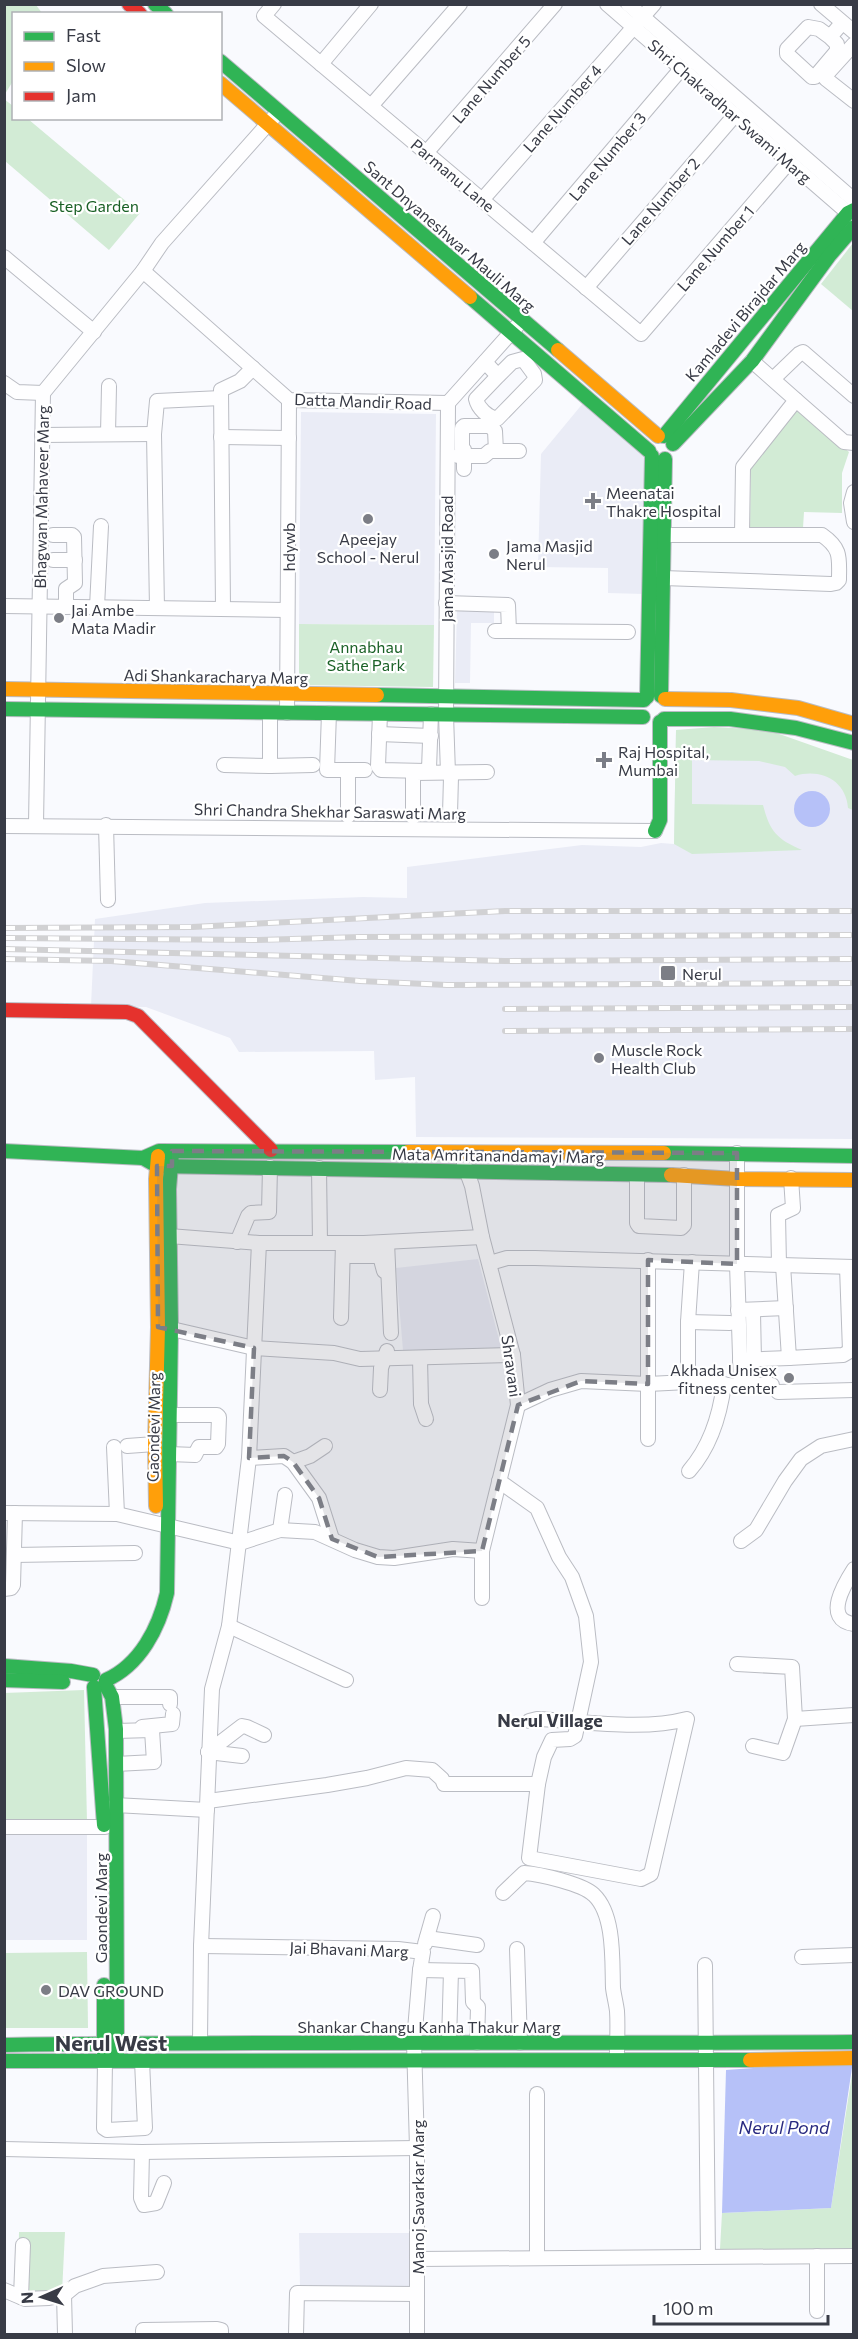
<svg xmlns="http://www.w3.org/2000/svg" width="858" height="2339" font-family="Commissioner,sans-serif">
  <rect width="100%" height="100%" fill="#f9fafe"/>
  <!-- built -->
  <g fill="#eaecf6">
    <polygon points="584,402 646,457 644,594 608,593 608,568 538,567 541,454"/>
    <polygon points="301,412 436,414 434,625 299,624"/>
    <polygon points="457,609 494,609 494,623 471,623 470,683 455,683"/>
    <polygon points="676,730 853,760 853,1139 416,1137 415,1077 375,1080 374,1051 239,1052 230,1038 146,1007 91,1006 95,919 205,903 363,897 407,898 407,867 582,845 641,847 661,843 674,844"/>
    <polygon points="478,1259 502,1351 403,1350 396,1268"/>
    <polygon points="4,1835 87,1835 87,1940 5,1940"/>
    <polygon points="299,2233 409,2233 409,2288 300,2288"/>
  </g>
  <!-- green -->
  <g fill="#d2ebd5">
    <polygon points="5,4 36,5 42,13 14,14 13,81 5,94"/>
    <polygon points="4,99 13,106 14,118 28,119 140,213 109,250 5,161"/>
    <polygon points="853,243 853,311 821,284"/>
    <polygon points="796,408 849,452 842,473 842,513 804,512 803,528 750,527 751,463"/>
    <polygon points="299,624 434,625 433,687 299,685"/>
    <path d="M714,727L768,730L853,760V810L848,808C846,780 820,768 795,776L785,767L759,761L692,760V804L763,805C770,832 777,839 802,850L692,854L674,844L676,730Z"/>
    <polygon points="84,1690 87,1822 5,1822 4,1693"/>
    <polygon points="87,1952 88,2028 5,2028 5,1953"/>
    <polygon points="853,2068 853,2250 720,2249 722,2213 831,2208"/>
    <polygon points="19,2232 65,2232 62,2293 18,2294"/>
  </g>
  <!-- water -->
  <g fill="#b6c1f8">
    <circle cx="812" cy="809" r="18"/>
    <polygon points="853,2061 831,2208 722,2213 726,2070"/>
  </g>
  <g fill="none" stroke-linecap="round" stroke-linejoin="round">
    <!-- street casing -->
    <g stroke="#babcc3" stroke-width="16">
      <g id="street">
        <polyline points="274,4 264,16 641,334 789,162"/>
        <polyline points="607,4 854,218"/>
        <polyline points="628,4 854,200"/>
        <polyline points="821,4 854,32"/>
        <polyline points="830,37 819,29 808,27 787,49 787,54 812,77 815,77 837,51 837,44 830,37 842,23"/>
        <polyline points="854,44 825,76 826,79 854,101"/>
        <polyline points="321,64 371,4"/>
        <polyline points="371,106 460,4"/>
        <polyline points="426,153 555,4"/>
        <polyline points="482,200 654,4"/>
        <polyline points="533,243 681,69"/>
        <polyline points="4,257 94,332"/>
        <polyline points="143,271 289,400 448,403 517,326"/>
        <polyline points="586,288 735,115"/>
        <path d="M485,362L498,376L512,362L523,359L534,374L535,380L497,419C487,417 478,408 476,399L498,376"/>
        <polyline points="773,379 799,354 803,352 854,396"/>
        <polyline points="4,383 17,392 43,393"/>
        <polyline points="796,400 844,442 854,443"/>
        <polyline points="448,403 446,715 448,773 451,777 450,814"/>
        <polyline points="108,434 109,386"/>
        <polyline points="42,435 154,434"/>
        <polyline points="221,437 289,438"/>
        <polyline points="458,456 484,456 490,451 519,451"/>
        <polyline points="464,469 464,450 462,449 462,428 464,426 490,426 495,431 496,451"/>
        <polyline points="854,492 851,503 854,522"/>
        <polyline points="53,535 72,535 74,537 75,583 66,589 66,607"/>
        <polyline points="664,535 742,535 743,467 796,400 752,361"/>
        <polyline points="53,560 75,560"/>
        <path d="M663,578L831,584L836,583L839,580C839,558 842,549 822,535H742"/>
        <polyline points="446,603 508,605 509,631"/>
        <polyline points="4,606 287,610"/>
        <polyline points="97,607 101,526"/>
        <polyline points="157,608 154,434 157,401 221,398"/>
        <polyline points="223,609 221,390 240,381 253,368"/>
        <polyline points="495,631 628,632"/>
        <polyline points="287,713 289,400"/>
        <polyline points="329,713 327,770 365,770"/>
        <polyline points="270,714 270,766 313,765"/>
        <polyline points="380,714 378,766 381,770 426,771 429,769 431,714"/>
        <polyline points="379,734 431,736"/>
        <polyline points="224,765 270,766"/>
        <polyline points="348,816 348,770"/>
        <polyline points="413,817 413,776 415,773 487,772"/>
        <polyline points="36,825 43,393 143,271 162,243 274,117"/>
        <polyline points="106,825 108,900"/>
        <polyline points="4,826 655,831"/>
        <polyline points="464,1164 472,1186 482,1237 513,1355 518,1405 482,1551 482,1598"/>
        <polyline points="319,1168 320,1243"/>
        <polyline points="637,1175 637,1223 639,1226 681,1228 684,1225 684,1175"/>
        <polyline points="169,1236 259,1243 364,1243 482,1237"/>
        <polyline points="237,1242 248,1216 251,1213 269,1212 270,1167"/>
        <polyline points="387,1242 391,1333"/>
        <polyline points="350,1256 380,1256 384,1271"/>
        <polyline points="648,1260 648,1439"/>
        <polyline points="490,1263 507,1258 535,1258 854,1267"/>
        <polyline points="779,1265 778,1215 793,1208 791,1178"/>
        <polyline points="783,1265 789,1358 843,1355 850,1351 847,1267"/>
        <polyline points="738,1310 786,1308"/>
        <polyline points="753,1313 754,1360"/>
        <polyline points="341,1318 343,1243"/>
        <polyline points="688,1322 730,1323"/>
        <polyline points="163,1327 254,1348 334,1353 360,1359 513,1355"/>
        <polyline points="420,1358 421,1404 426,1419"/>
        <polyline points="740,1360 789,1358"/>
        <polyline points="688,1382 688,1322 692,1262"/>
        <polyline points="741,1384 772,1385"/>
        <polyline points="380,1390 381,1368 387,1351"/>
        <polyline points="778,1392 854,1390"/>
        <polyline points="518,1405 550,1390 581,1381 648,1384 688,1382 741,1386 737,1264 737,1153"/>
        <polyline points="127,1446 155,1444"/>
        <polyline points="114,1447 117,1514"/>
        <polyline points="169,1454 195,1455 199,1447 216,1447 218,1444 219,1417 217,1415 170,1415"/>
        <polyline points="249,1458 284,1456 293,1462 319,1498 332,1539"/>
        <polyline points="293,1462 310,1456 325,1446"/>
        <path d="M689,1471C710,1447 720,1415 724,1384"/>
        <polyline points="499,1481 537,1508 559,1557 572,1577 586,1616 591,1662 575,1736 570,1739 552,1740 544,1757 538,1784"/>
        <polyline points="4,1513 117,1514 240,1543 280,1530 285,1495"/>
        <polyline points="280,1530 315,1532 355,1550 378,1557 394,1558 453,1549 482,1551"/>
        <polyline points="741,1541 756,1530 785,1481 801,1459 821,1446 854,1439"/>
        <polyline points="14,1555 135,1553"/>
        <path d="M854,1569C845,1583 822,1620 854,1624"/>
        <polyline points="4,1589 11,1588 13,1585 15,1513"/>
        <polyline points="229,1626 346,1680"/>
        <polyline points="737,1664 792,1667 795,1719 783,1753 753,1746"/>
        <polyline points="112,1697 170,1697 170,1704"/>
        <polyline points="795,1719 854,1715"/>
        <polyline points="142,1727 172,1724 173,1714"/>
        <polyline points="208,1752 242,1726 247,1727 264,1735"/>
        <polyline points="208,1752 242,1756"/>
        <polyline points="116,1764 154,1762 152,1730 116,1731"/>
        <path d="M208,1801L327,1785L367,1778L406,1768L432,1770L442,1779L444,1784H538L529,1858L641,1879L651,1874L687,1719C642,1731 583,1721 537,1719L529,1721"/>
        <polyline points="115,1805 207,1810"/>
        <polyline points="4,1827 105,1827"/>
        <path d="M503,1893L524,1873C540,1874 583,1884 594,1895C615,1915 612,1962 613,1988C614,1996 616,2003 617,2011C618,2025 617,2039 617,2053"/>
        <polyline points="427,1938 477,1945"/>
        <polyline points="425,1944 433,1916"/>
        <polyline points="201,1946 398,1949 423,1952 420,1970 414,2042 417,2148 417,2334"/>
        <polyline points="517,1949 520,2043"/>
        <polyline points="802,1957 854,1955"/>
        <polyline points="705,1965 708,2256"/>
        <polyline points="420,1970 472,1971 473,2002 478,2007 477,2043"/>
        <polyline points="200,2042 201,1946 212,1689 229,1626 249,1458 259,1243"/>
        <polyline points="449,2042 451,1971"/>
        <polyline points="105,2061 104,2128 107,2130 145,2128 142,2061"/>
        <polyline points="4,2149 142,2152 417,2148"/>
        <polyline points="142,2152 141,2198 144,2205 156,2203 164,2183"/>
        <polyline points="537,2256 537,2094"/>
        <polyline points="817,2256 817,2311"/>
        <polyline points="417,2259 854,2256"/>
        <polyline points="4,2290 25,2299 49,2298 64,2295 75,2286 103,2276 157,2272"/>
        <polyline points="64,2295 65,2334"/>
        <polyline points="21,2297 23,2245"/>
        <polyline points="143,2334 143,2330 217,2329 221,2330 221,2334"/>
        <polyline points="296,2334 297,2293 417,2294"/>
      </g>
    </g>
    <!-- fast casing -->
    <g stroke="#babcc3" stroke-width="16">
      <g id="fast">
        <polyline points="155,4 166,14"/>
        <polyline points="220,61 558,350"/>
        <polyline points="470,297 649,451"/>
        <polyline points="664,436 848,213 854,210"/>
        <polyline points="673,444 752,361 829,256 854,227"/>
        <polyline points="377,695 644,700"/>
        <polyline points="661,696 665,459"/>
        <polyline points="647,697 652,456"/>
        <polyline points="4,709 643,717"/>
        <polyline points="664,719 730,719 796,728 854,743"/>
        <polyline points="655,831 660,820 660,722"/>
        <polyline points="4,1151 143,1158 159,1151 408,1152"/>
        <polyline points="664,1153 854,1156"/>
        <polyline points="143,1158 157,1166 671,1175"/>
        <polyline points="4,1666 71,1671 93,1675"/>
        <polyline points="4,1680 63,1682"/>
        <path d="M106,1680C140,1665 159,1628 167,1593L171,1328L169,1189L172,1153"/>
        <polyline points="105,1684 112,1697 116,1729 117,2056"/>
        <polyline points="94,1687 104,1825"/>
        <polyline points="104,1985 104,2053"/>
        <path d="M4,2045C287,2041 571,2044 854,2042"/>
        <polyline points="4,2061 750,2060"/>
      </g>
    </g>
    <!-- slow casing -->
    <g stroke="#babcc3" stroke-width="16">
      <g id="slow">
        <polyline points="220,83 470,297"/>
        <polyline points="558,350 658,436"/>
        <polyline points="4,689 377,695"/>
        <polyline points="665,699 731,700 798,708 854,724"/>
        <polyline points="408,1152 664,1153"/>
        <polyline points="671,1175 737,1179 854,1180"/>
        <polyline points="156,1506 155,1444 158,1327 156,1179 158,1156"/>
        <polyline points="750,2060 854,2058"/>
      </g>
    </g>
    <!-- jam casing -->
    <g stroke="#babcc3" stroke-width="16">
      <g id="jam">
        <polyline points="129,4 140,14"/>
        <polyline points="4,1010 127,1012 138,1016 271,1150"/>
      </g>
    </g>
    <!-- street -->
    <use href="#street" stroke="#fefeff" stroke-width="14"/>
    <!-- fast -->
    <use href="#fast" stroke="#30b455" stroke-width="14"/>
    <!-- slow -->
    <use href="#slow" stroke="#ff9f0a" stroke-width="14"/>
    <!-- jam -->
    <use href="#jam" stroke="#e5322d" stroke-width="14"/>
    <!-- rail casing -->
    <g stroke="#d1d1d3" stroke-width="6">
      <g id="rail">
        <polyline points="4,928 192,927 505,911 854,911"/>
        <polyline points="4,938 258,940 360,937 854,935"/>
        <polyline points="4,949 505,961 854,959"/>
        <polyline points="4,959 111,961 360,981 447,985 854,983"/>
        <polyline points="505,1009 854,1007"/>
        <polyline points="505,1031 854,1029"/>
      </g>
    </g>
    <!-- rail -->
    <use href="#rail" stroke="#fff" stroke-width="4" stroke-dasharray="11" stroke-linecap="butt"/>
  </g>
  <!-- marked area -->
  <path fill="#7c7e86" fill-opacity="0.2" stroke="#7c7e86" stroke-width="4.5" stroke-dasharray="12 8" stroke-linejoin="round" d="M172,1151L737,1153V1264L648,1260V1384L581,1381L518,1405L482,1551L378,1557L332,1539L319,1498L293,1462L284,1456L249,1458L254,1348L158,1327L157,1166H172Z"/>
  <!-- markers -->
  <g fill="#7c7e86" stroke="#fff" stroke-width="2">
    <path d="M590 492h6v6h6v6h-6v6h-6v-6h-6v-6h6z"/>
    <circle cx="368" cy="519" r="6"/>
    <circle cx="494" cy="554" r="6"/>
    <circle cx="59" cy="618" r="6"/>
    <path d="M601 751h6v6h6v6h-6v6h-6v-6h-6v-6h6z"/>
    <rect x="660" y="965" width="16" height="16" rx="3"/>
    <circle cx="599" cy="1058" r="6"/>
    <circle cx="789" cy="1378" r="6"/>
    <circle cx="46" cy="1990" r="6"/>
  </g>
  <g text-anchor="middle" dominant-baseline="central" stroke-width="4.5" stroke-linejoin="round" paint-order="stroke">
    <!-- street labels -->
    <g font-size="16" fill="#383b46" stroke="#fff">
      <text transform="translate(491 79) rotate(-49)">Lane Number 5</text>
      <text transform="translate(562 108) rotate(-49)">Lane Number 4</text>
      <text transform="translate(730 111) rotate(41)">Shri Chakradhar Swami Marg</text>
      <text transform="translate(607 156) rotate(-50)">Lane Number 3</text>
      <text transform="translate(453 175) rotate(40)">Parmanu Lane</text>
      <text transform="translate(660 201) rotate(-49)">Lane Number 2</text>
      <text transform="translate(450 236) rotate(41)">Sant Dnyaneshwar Mauli Marg</text>
      <text transform="translate(715 248) rotate(-49)">Lane Number 1</text>
      <text transform="translate(745 311) rotate(-50)">Kamladevi Birajdar Marg</text>
      <text transform="translate(363 401) rotate(2)">Datta Mandir Road</text>
      <text transform="translate(41 497) rotate(-89)">Bhagwan Mahaveer Marg</text>
      <text transform="translate(288 547) rotate(-90)">hdywb</text>
      <text transform="translate(446 559) rotate(-90)">Jama Masjid Road</text>
      <text transform="translate(216 676) rotate(1)">Adi Shankaracharya Marg</text>
      <text transform="translate(330 811) rotate(1)">Shri Chandra Shekhar Saraswati Marg</text>
      <text transform="translate(498 1155) rotate(1)">Mata Amritanandamayi Marg</text>
      <text transform="translate(512 1366) rotate(82)">Shravani</text>
      <text transform="translate(153 1427) rotate(-89)">Gaondevi Marg</text>
      <text transform="translate(100 1908) rotate(-90)">Gaondevi Marg</text>
      <text transform="translate(349 1949) rotate(2)">Jai Bhavani Marg</text>
      <text x="429" y="2026">Shankar Changu Kanha Thakur Marg</text>
      <text transform="translate(417 2197) rotate(-90)">Manoj Savarkar Marg</text>
    </g>
    <!-- park labels -->
    <g font-size="16" fill="#1a6126" stroke="#fff">
      <text x="94" y="205">Step Garden</text>
      <text x="366" y="646">Annabhau<tspan x="366" dy="18">Sathe Park</tspan></text>
    </g>
    <!-- poi labels -->
    <g font-size="16" fill="#383b46" stroke="#fff" text-anchor="start">
      <text x="606" y="492">Meenatai<tspan x="606" dy="18">Thakre Hospital</tspan></text>
      <text x="368" y="538" text-anchor="middle">Apeejay<tspan x="368" dy="18">School - Nerul</tspan></text>
      <text x="506" y="545">Jama Masjid<tspan x="506" dy="18">Nerul</tspan></text>
      <text x="71" y="609">Jai Ambe<tspan x="71" dy="18">Mata Madir</tspan></text>
      <text x="618" y="751">Raj Hospital,<tspan x="618" dy="18">Mumbai</tspan></text>
      <text x="682" y="973">Nerul</text>
      <text x="611" y="1049">Muscle Rock<tspan x="611" dy="18">Health Club</tspan></text>
      <text x="777" y="1369" text-anchor="end">Akhada Unisex<tspan x="777" dy="18">fitness center</tspan></text>
      <text x="58" y="1990">DAV GROUND</text>
    </g>
    <!-- neighbourhood labels -->
    <g font-size="18" font-weight="bold" fill="#383b46" stroke="#fff">
      <text x="550" y="1720">Nerul Village</text>
    </g>
    <!-- water labels -->
    <g font-size="18" font-style="italic" fill="#292a81" stroke="#fff">
      <text x="784" y="2127">Nerul Pond</text>
    </g>
    <!-- district labels -->
    <g font-size="22" font-weight="bold" fill="#383b46" stroke="#fff">
      <text x="111" y="2042">Nerul West</text>
    </g>
  </g>
  <!-- border -->
  <rect width="858" height="2339" fill="none" stroke="#383b46" stroke-width="12"/>
  <!-- legend -->
  <rect x="12" y="12" width="210" height="108" fill="#ffffff" stroke="#afb1b5" stroke-width="1.5"/>
  <rect x="24" y="32" width="30" height="9" fill="#30b455" stroke="#afb1b5" stroke-width="1.5"/>
  <text x="66" y="42" font-size="18" fill="#383b46">Fast</text>
  <rect x="24" y="62" width="30" height="9" fill="#ff9f0a" stroke="#afb1b5" stroke-width="1.5"/>
  <text x="66" y="72" font-size="18" fill="#383b46">Slow</text>
  <rect x="24" y="92" width="30" height="9" fill="#e5322d" stroke="#afb1b5" stroke-width="1.5"/>
  <text x="66" y="102" font-size="18" fill="#383b46">Jam</text>
  <!-- north arrow -->
  <g transform="translate(42 2297) rotate(267)" stroke="#ffffff" stroke-width="4.5" paint-order="stroke">
  <path d="M0-4.5L10 22L0 15L-10 22Z" fill="#383b46"/>
  <text y="-9" font-size="16" font-weight="bold" text-anchor="middle" fill="#383b46">N</text>
  </g>
  <!-- scale -->
  <path d="M654 2315v9h174v-9" fill="none" stroke="#383b46" stroke-width="3"/>
  <text x="663" y="2315" font-size="18" fill="#383b46" stroke="#ffffff" stroke-width="4.5" paint-order="stroke">100 m</text>
</svg>
